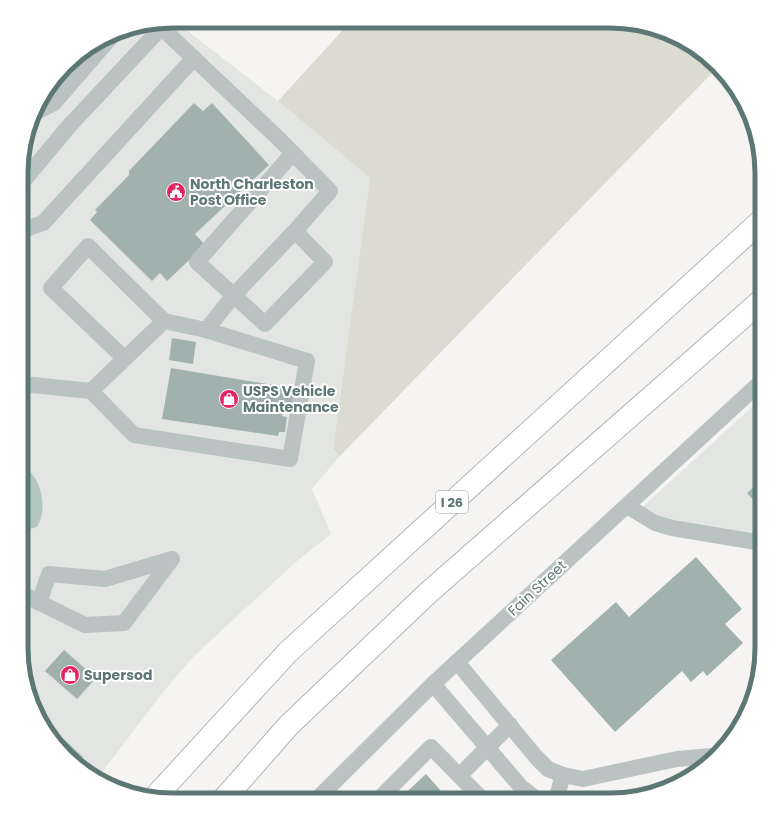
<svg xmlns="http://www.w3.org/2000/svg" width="783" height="821" font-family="Poppins,sans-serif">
  <rect width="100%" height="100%" fill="#f6f4f2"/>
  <!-- built -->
  <g fill="#e3e5e3">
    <polygon points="175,21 278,101 370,178 333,449 340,456 312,489 331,534 297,561 193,657 160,696 97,779 47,732 29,697 21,657 24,144 41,97 73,59 124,29"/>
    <polygon points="762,398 762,543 637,512"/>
  </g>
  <!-- green -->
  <polygon fill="#dbdbd1" points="351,21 629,22 686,42 716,69 340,456 333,449 370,178 278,101"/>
  <!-- water -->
  <path fill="#b3c5c0" d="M22,466C42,476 48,509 37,527L22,531Z"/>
  <!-- building -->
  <g fill="#a1b1ae">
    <polygon points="194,103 203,111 212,103 269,165 195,234 205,245 167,281 160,273 152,281 90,220 97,212 95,210 129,175 129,171"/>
    <polygon points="172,338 196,342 193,364 169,360"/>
    <polygon points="171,368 285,387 285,393 294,394 293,406 283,405 282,416 287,417 285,432 279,432 278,436 162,419"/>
    <polygon points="762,480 762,509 747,493"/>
    <polygon points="696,557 742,609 725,624 743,643 707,676 703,671 691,682 682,671 615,732 551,660 616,602 629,617"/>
    <polygon points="64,650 96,678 77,699 45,671"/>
    <polygon points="55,731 83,757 78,762 50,736"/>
    <polygon points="426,774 449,800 398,800"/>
  </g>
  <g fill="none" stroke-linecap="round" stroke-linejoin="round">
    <!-- highway casing -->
    <g stroke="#aeb6b5" stroke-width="24">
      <g id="highway">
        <polyline points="155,797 288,652 762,220"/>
        <polyline points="223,800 289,725 428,593 762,300"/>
      </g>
    </g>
    <!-- minor -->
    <g stroke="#bac3c2" stroke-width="16">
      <polyline points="154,24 164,30 279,139 330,191 295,231 325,262 265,324 197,262 293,153"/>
      <polyline points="35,113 54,103 111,37"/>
      <polyline points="24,180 70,125 161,28"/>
      <polyline points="23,230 43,223 194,58"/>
      <polyline points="124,358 51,288 88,246 164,321 206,330"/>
      <polyline points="23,384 91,391"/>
      <polyline points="91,391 134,435 290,459 307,361 206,330 234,295 295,231"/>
      <polyline points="91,391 164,321"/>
      <polyline points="627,506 655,523 672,528 762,543"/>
      <polyline points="22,594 85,625 124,623 172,559 105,579 49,574 39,603"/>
      <polyline points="457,662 536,757 548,769 563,775 583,779 677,759 712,756"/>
      <polyline points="433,684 521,787 538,800"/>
      <polyline points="460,775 510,725"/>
      <polyline points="380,798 431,747 483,800"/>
      <polyline points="316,800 433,684 762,381"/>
      <polyline points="556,800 563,775"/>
    </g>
    <!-- highway -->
    <use href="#highway" stroke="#fff" stroke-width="22"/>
  </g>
  <!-- icons -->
  <defs>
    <g id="civic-disc" transform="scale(1)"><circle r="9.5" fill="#e32567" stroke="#fff"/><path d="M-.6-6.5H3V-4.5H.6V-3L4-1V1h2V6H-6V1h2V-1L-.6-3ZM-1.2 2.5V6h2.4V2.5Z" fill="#fff"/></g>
    <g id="shop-disc" transform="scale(1)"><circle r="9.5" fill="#e32567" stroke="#fff"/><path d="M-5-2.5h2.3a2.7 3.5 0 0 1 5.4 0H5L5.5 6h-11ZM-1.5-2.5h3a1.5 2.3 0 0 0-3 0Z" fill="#fff"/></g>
  </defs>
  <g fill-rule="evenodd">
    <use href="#civic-disc" x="176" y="192"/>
    <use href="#shop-disc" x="229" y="399"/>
    <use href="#shop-disc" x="70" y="675"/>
  </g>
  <g text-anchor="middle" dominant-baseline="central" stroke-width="4" stroke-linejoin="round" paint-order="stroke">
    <!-- shield labels -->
    <rect fill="#fff" stroke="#8ea09e" stroke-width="1" x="436" y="491" width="32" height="22" rx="3"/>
    <g font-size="13" font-weight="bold" fill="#5d7874">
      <text x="452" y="502">I 26</text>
    </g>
    <!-- poi labels -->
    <g font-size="14" font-weight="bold" fill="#5d7874" stroke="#fff" text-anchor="start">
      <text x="190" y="184">North Charleston<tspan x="190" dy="16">Post Office</tspan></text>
      <text x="243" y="391">USPS Vehicle<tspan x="243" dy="16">Maintenance</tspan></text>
      <text x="84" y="675">Supersod</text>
    </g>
    <!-- street labels -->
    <g font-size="14" fill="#5d7874" stroke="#fff">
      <text transform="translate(537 588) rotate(-43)">Fain Street</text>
    </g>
  </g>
  <!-- crop -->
  <path d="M0 0H783V821H0ZM173 28H610A145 145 0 0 1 755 173V648A145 145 0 0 1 610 793H173A145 145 0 0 1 28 648V173A145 145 0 0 1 173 28Z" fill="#fff" fill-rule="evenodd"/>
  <path fill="none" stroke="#5d7874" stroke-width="5" d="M173 28H610A145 145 0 0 1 755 173V648A145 145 0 0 1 610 793H173A145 145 0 0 1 28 648V173A145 145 0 0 1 173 28Z"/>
</svg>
